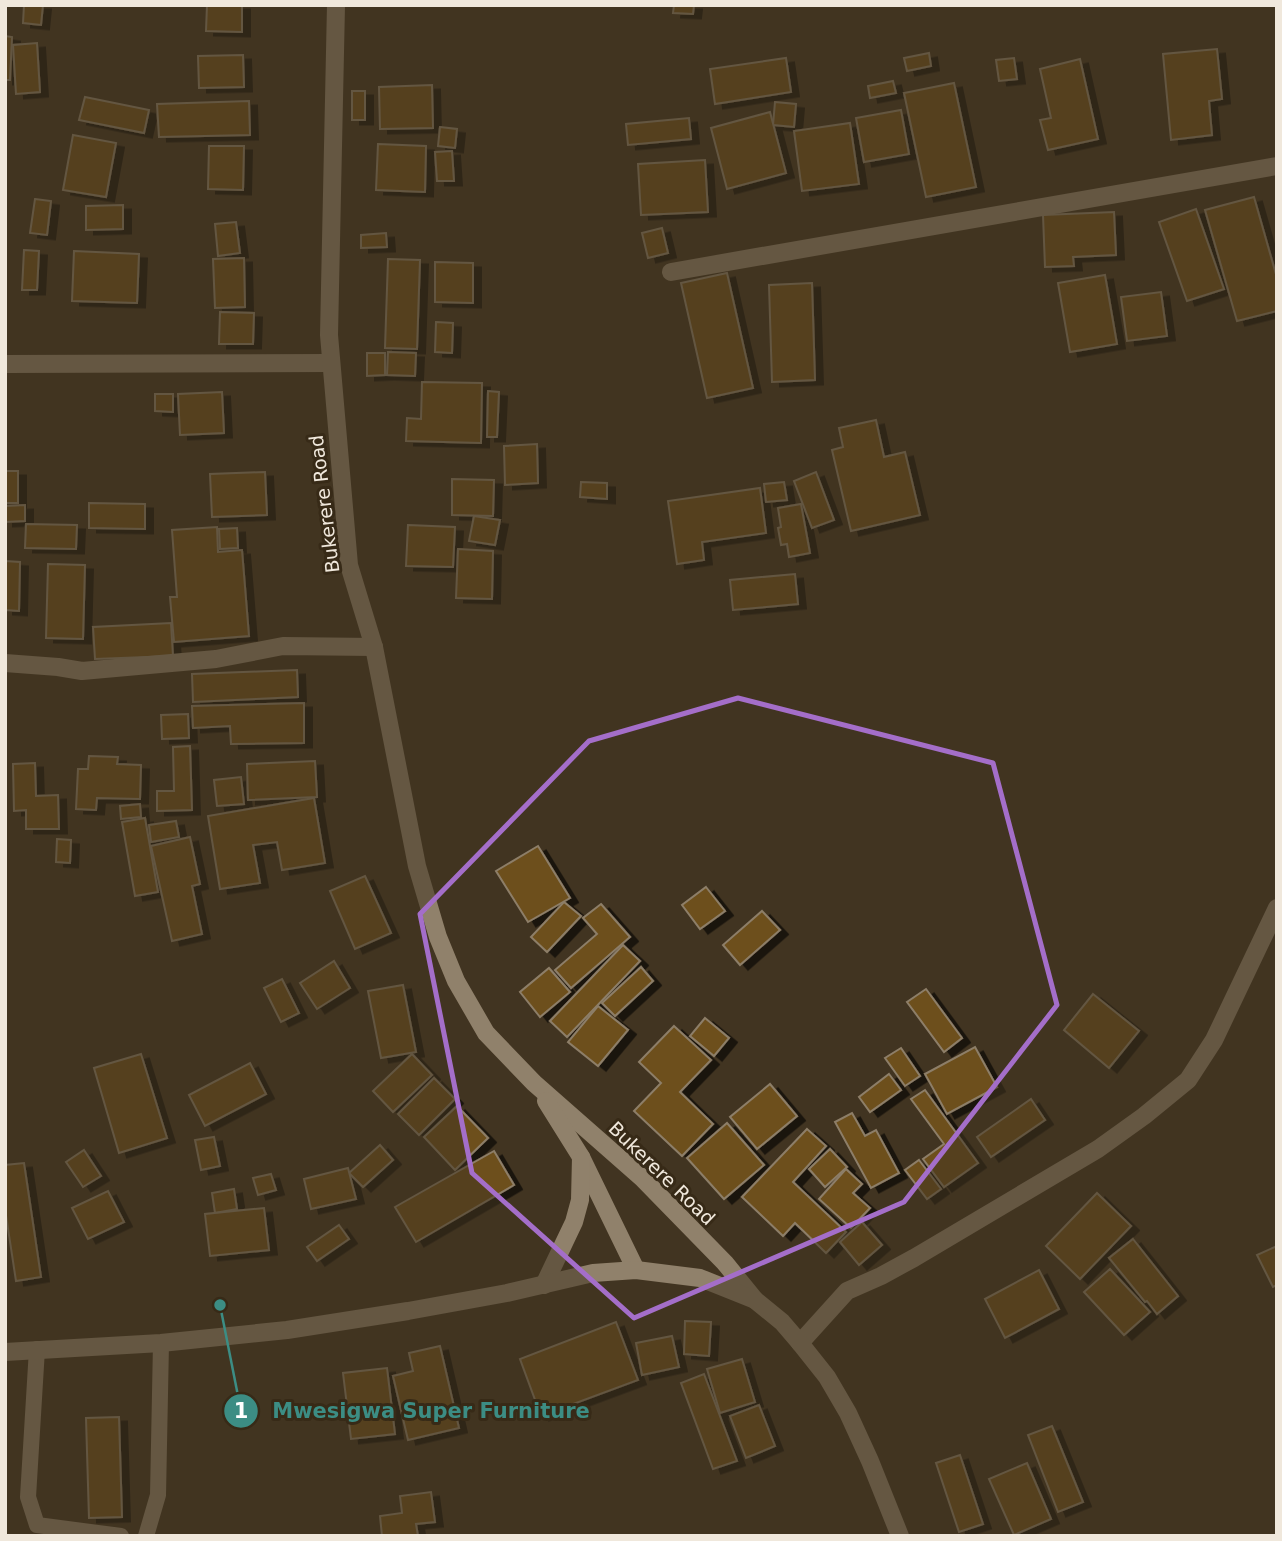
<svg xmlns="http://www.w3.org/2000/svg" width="1282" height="1541" font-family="'DejaVu Sans',sans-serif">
  <defs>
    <filter id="shadow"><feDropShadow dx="8" dy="4.5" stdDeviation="0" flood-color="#0009"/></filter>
  </defs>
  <rect width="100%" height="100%" fill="#413421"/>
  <!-- building -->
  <g fill="#6d4f1c" stroke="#8d7e68" stroke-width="2" filter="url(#shadow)">
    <polygon points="24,5 43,5 41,25 23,23"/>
    <polygon points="207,5 242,5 242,32 206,31"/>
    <polygon points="674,5 694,5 693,14 673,13"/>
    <polygon points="5,36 12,37 10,80 5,80"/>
    <polygon points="37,43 40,92 16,94 13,45"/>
    <polygon points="1217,49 1222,99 1209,101 1212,135 1171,140 1163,54"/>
    <polygon points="929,53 931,66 907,71 904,58"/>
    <polygon points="243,55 244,87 199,88 198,56"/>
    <polygon points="786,58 791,92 715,104 710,69"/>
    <polygon points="1014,58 1017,79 999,81 996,60"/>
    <polygon points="1080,59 1098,139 1048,150 1040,120 1051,118 1040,69"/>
    <polygon points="893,81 896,93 870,98 868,86"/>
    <polygon points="954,83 976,187 926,197 904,93"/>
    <polygon points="432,85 433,128 380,129 379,87"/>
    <rect x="352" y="91" width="13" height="29"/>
    <polygon points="85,97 149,110 144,133 79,120"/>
    <polygon points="249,101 250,135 159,137 157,104"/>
    <polygon points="775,102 796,104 794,127 773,125"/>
    <polygon points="901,110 909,154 864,162 856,118"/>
    <polygon points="770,112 786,173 727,189 711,128"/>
    <polygon points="689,118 691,139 628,145 626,124"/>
    <polygon points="850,123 859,184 802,191 794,131"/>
    <polygon points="440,127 457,129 455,148 438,146"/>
    <polygon points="73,135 116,143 106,197 63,190"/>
    <polygon points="378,144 426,146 425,192 376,190"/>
    <polygon points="209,146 244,146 243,190 208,189"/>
    <polygon points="452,151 454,181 437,181 435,152"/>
    <polygon points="705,160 708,212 641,215 638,164"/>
    <polygon points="1254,197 1277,278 1277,311 1237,321 1205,210"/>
    <polygon points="35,199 51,201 47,235 30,233"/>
    <polygon points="123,205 123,229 86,230 86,206"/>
    <polygon points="1196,209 1224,289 1187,301 1159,222"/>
    <polygon points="1114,212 1116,255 1073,257 1074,266 1045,267 1043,215"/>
    <polygon points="236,222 240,253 218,256 215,224"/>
    <polygon points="662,228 668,253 648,258 642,233"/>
    <polygon points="386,233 387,247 361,248 361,235"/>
    <polygon points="24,250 39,251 37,290 22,290"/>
    <polygon points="74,251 139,254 137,303 72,301"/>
    <polygon points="244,258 245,307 215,308 213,259"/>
    <polygon points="388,259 420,260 417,349 385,348"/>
    <polygon points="435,262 473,263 473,303 435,302"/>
    <polygon points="727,273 753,388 707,398 681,283"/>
    <polygon points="1105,275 1117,344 1070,352 1058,283"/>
    <polygon points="812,283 815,380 772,382 769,285"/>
    <polygon points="1161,292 1167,336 1127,341 1121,297"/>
    <polygon points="220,312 254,313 253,344 219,344"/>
    <polygon points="436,322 453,323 452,353 435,352"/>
    <polygon points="388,352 416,353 415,376 387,375"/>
    <polygon points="367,353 385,353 385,375 367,376"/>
    <polygon points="422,382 482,383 481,443 406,441 407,418 421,419"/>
    <polygon points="488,391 499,392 497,437 487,437"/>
    <polygon points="222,392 224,433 180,435 178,394"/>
    <polygon points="155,394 173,394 173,412 155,411"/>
    <polygon points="876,420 884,457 905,452 920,515 851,531 832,450 843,447 839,428"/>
    <polygon points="537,444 538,483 505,485 504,446"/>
    <rect x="5" y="471" width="13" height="32"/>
    <polygon points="265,472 267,515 212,517 210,474"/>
    <polygon points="816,472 834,520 812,528 794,481"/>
    <polygon points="452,479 494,480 493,516 452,515"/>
    <polygon points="581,482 607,483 607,499 580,497"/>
    <polygon points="784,482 787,500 766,502 764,484"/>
    <polygon points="760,488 766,533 702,542 704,560 677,564 668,501"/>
    <polygon points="89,503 145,504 145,529 89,528"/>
    <polygon points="801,504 810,553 789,557 787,544 781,545 778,528 781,527 778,508"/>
    <polygon points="25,505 25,521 5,522 5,506"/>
    <polygon points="474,516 500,520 495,545 469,541"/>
    <polygon points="26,524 77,525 76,549 25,548"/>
    <polygon points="408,525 455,527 453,567 406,566"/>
    <polygon points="217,527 218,552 242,550 249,636 174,642 170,597 177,597 172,530"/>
    <polygon points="237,528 238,548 220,549 219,529"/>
    <polygon points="458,549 493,551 492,599 456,598"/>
    <polygon points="5,561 20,562 19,611 5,610"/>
    <polygon points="48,564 85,565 83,639 46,638"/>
    <polygon points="795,574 798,604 733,610 730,580"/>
    <polygon points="171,623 173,656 95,659 93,627"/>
    <polygon points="297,670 298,697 193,702 192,674"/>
    <polygon points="304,703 304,743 231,744 230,726 193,728 192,706"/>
    <polygon points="188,714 189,738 162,739 161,715"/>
    <polygon points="190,746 192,810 157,811 157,791 174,791 173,747"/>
    <polygon points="89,756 118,757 117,764 141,765 140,799 97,798 96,810 76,809 78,769 88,769"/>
    <polygon points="315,761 317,797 248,800 247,764"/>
    <polygon points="35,763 36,796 58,795 59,829 26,829 26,810 14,811 13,764"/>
    <polygon points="241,777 244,804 217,806 214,780"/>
    <polygon points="314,798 325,863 282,870 277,842 253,845 260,883 220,889 208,816"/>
    <polygon points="140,804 141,817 121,819 120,806"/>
    <polygon points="145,818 158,892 135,896 122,822"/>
    <polygon points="176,821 179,837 151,842 149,825"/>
    <polygon points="190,837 200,884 192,886 202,934 172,941 151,846"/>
    <polygon points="57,839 71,840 70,863 56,862"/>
    <polygon points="538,846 570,898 528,922 496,871"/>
    <polygon points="365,876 391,933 355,949 330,891"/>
    <polygon points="706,887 725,911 700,929 682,905"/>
    <polygon points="564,902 581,916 547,952 531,937"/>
    <polygon points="601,904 630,937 571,988 555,970 597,934 583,918"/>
    <polygon points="762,911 780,930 740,965 723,945"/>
    <polygon points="623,945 640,961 567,1037 550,1021"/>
    <polygon points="334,961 350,988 317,1009 300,983"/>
    <polygon points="641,967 653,981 615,1016 602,1003"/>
    <polygon points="549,968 570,992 540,1017 520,992"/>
    <polygon points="282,979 299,1013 281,1022 264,988"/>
    <polygon points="403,985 416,1052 381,1058 368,991"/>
    <polygon points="926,989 962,1038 944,1052 907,1002"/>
    <polygon points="1093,994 1139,1031 1109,1068 1064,1030"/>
    <polygon points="598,1006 628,1030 598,1066 568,1042"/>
    <polygon points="705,1018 729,1038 714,1056 690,1036"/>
    <polygon points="674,1026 711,1060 680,1092 713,1124 682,1156 634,1111 661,1083 639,1062"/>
    <polygon points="975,1047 997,1087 947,1114 925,1074"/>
    <polygon points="901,1048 920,1076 905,1086 885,1058"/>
    <polygon points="141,1054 167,1138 119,1153 94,1068"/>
    <polygon points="412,1054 432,1075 393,1112 373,1091"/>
    <polygon points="250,1063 266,1094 205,1126 189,1095"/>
    <polygon points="889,1074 901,1090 870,1112 859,1097"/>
    <polygon points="434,1078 455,1099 419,1135 398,1114"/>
    <polygon points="770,1084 797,1116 757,1149 730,1117"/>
    <polygon points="925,1090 978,1163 944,1187 923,1159 944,1144 911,1099"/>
    <polygon points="1031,1099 1045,1120 991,1157 977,1137"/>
    <polygon points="457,1106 488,1138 455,1170 424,1137"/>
    <polygon points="852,1113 865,1136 876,1130 899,1173 871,1188 835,1122"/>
    <polygon points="727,1123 764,1165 724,1199 687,1158"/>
    <polygon points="807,1129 826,1146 793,1182 846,1232 826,1253 795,1223 783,1236 742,1197"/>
    <polygon points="214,1137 220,1166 201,1170 195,1140"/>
    <polygon points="380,1145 393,1160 363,1187 349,1173"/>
    <polygon points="830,1149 847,1167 825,1187 809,1169"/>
    <polygon points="84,1150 101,1176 83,1187 66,1162"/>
    <polygon points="494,1151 514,1185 416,1242 395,1207"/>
    <polygon points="919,1160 941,1189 927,1199 905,1170"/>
    <polygon points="24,1163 41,1277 16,1281 5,1209 5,1165"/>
    <polygon points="348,1168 356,1199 311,1209 304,1179"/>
    <polygon points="846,1169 862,1184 853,1193 870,1208 851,1228 819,1199"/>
    <polygon points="271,1174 276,1190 258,1195 253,1178"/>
    <polygon points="234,1189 237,1209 215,1213 212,1193"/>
    <polygon points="108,1191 124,1222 88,1239 72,1208"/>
    <polygon points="1097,1193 1131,1226 1080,1279 1046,1246"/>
    <polygon points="264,1208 269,1250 210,1256 205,1214"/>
    <polygon points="862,1222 882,1245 859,1265 840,1242"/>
    <polygon points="339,1225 349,1239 317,1261 307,1247"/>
    <polygon points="1133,1239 1178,1296 1157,1314 1147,1301 1145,1302 1109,1258"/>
    <polygon points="1277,1246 1277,1285 1273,1287 1257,1255"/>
    <polygon points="1110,1269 1150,1312 1124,1335 1084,1292"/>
    <polygon points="1039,1270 1059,1309 1005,1338 985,1299"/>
    <polygon points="685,1321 711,1322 709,1356 684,1354"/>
    <polygon points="616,1322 638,1380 541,1416 520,1359"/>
    <polygon points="672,1336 679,1367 642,1375 636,1343"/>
    <polygon points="440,1346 459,1428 408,1440 393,1376 413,1371 409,1353"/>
    <polygon points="742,1359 755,1402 720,1413 707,1369"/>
    <polygon points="387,1368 395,1434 351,1439 343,1373"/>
    <polygon points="704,1374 737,1461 713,1469 681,1383"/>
    <polygon points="759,1405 775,1446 746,1458 730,1416"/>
    <polygon points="119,1417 122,1517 89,1518 86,1418"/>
    <polygon points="1052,1426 1083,1502 1058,1512 1028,1435"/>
    <polygon points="960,1455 983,1524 959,1532 936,1463"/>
    <polygon points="1027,1463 1051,1519 1014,1535 989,1479"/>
    <polygon points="431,1492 435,1522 416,1524 418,1536 382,1536 380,1516 402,1513 400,1496"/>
  </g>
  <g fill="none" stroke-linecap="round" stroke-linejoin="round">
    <!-- service -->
    <g stroke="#90816b" stroke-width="16">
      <polyline points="37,1349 28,1497 37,1525 121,1536"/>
      <polyline points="146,1536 158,1495 161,1343"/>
    </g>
    <!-- minor -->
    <g stroke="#90816b" stroke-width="18">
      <polyline points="671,272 1277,166"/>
      <polyline points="5,364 330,363"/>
      <polyline points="5,663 58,667 82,671 216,659 283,646 374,647"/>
      <polyline points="800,1343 847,1291 881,1276 914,1258 1098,1149 1144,1116 1188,1080 1214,1040 1277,908"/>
    </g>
    <!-- tertiary -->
    <g stroke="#90816b" stroke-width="18">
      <polyline points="336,5 329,335 349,565 374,647 417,866 438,937 456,981 486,1033 534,1083 642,1178 725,1263 755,1300"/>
      <polyline points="546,1101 581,1157 636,1270"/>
    </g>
    <!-- secondary -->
    <g stroke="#90816b" stroke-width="18">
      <polyline points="544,1285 574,1222 580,1200 581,1157"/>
      <polyline points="5,1352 161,1343 287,1330 408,1311 507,1293 593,1273 636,1270 700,1278 755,1300 782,1322 800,1343 827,1377 848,1413 870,1461 900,1536"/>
    </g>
  </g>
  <!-- marked area -->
  <path d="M0 0H1282V1541H0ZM738,698L993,763L1057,1005L904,1202L634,1318L472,1173L420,914L589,741Z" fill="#413421" fill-opacity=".55" fill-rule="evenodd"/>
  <path fill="none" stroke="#a46ec9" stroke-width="5" stroke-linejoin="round" d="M738,698L993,763L1057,1005L904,1202L634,1318L472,1173L420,914L589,741Z"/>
  <g text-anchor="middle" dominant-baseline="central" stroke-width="6" stroke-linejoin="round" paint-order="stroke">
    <!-- street labels -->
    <g font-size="19" fill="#f0e8dc" stroke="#372a17">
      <text transform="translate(324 504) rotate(-97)">Bukerere Road</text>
      <text transform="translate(662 1173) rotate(44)">Bukerere Road</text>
    </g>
  </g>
  <!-- callouts -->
  <path fill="none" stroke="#3c8d84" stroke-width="2.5" d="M220 1305L241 1411"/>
  <g fill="#3c8d84" stroke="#372a17" stroke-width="2.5">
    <circle cx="220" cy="1305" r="7"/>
    <circle cx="241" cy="1411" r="18"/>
  </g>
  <g font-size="21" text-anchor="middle" font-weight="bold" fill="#fff">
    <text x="241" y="1418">1</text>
  </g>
  <g font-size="21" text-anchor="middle" font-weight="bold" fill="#3c8d84" stroke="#372a17" stroke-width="6" stroke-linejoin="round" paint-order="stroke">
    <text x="431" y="1418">Mwesigwa Super Furniture</text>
  </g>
  <!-- border -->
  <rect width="1282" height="1541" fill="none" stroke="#f0e8dc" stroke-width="14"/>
</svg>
